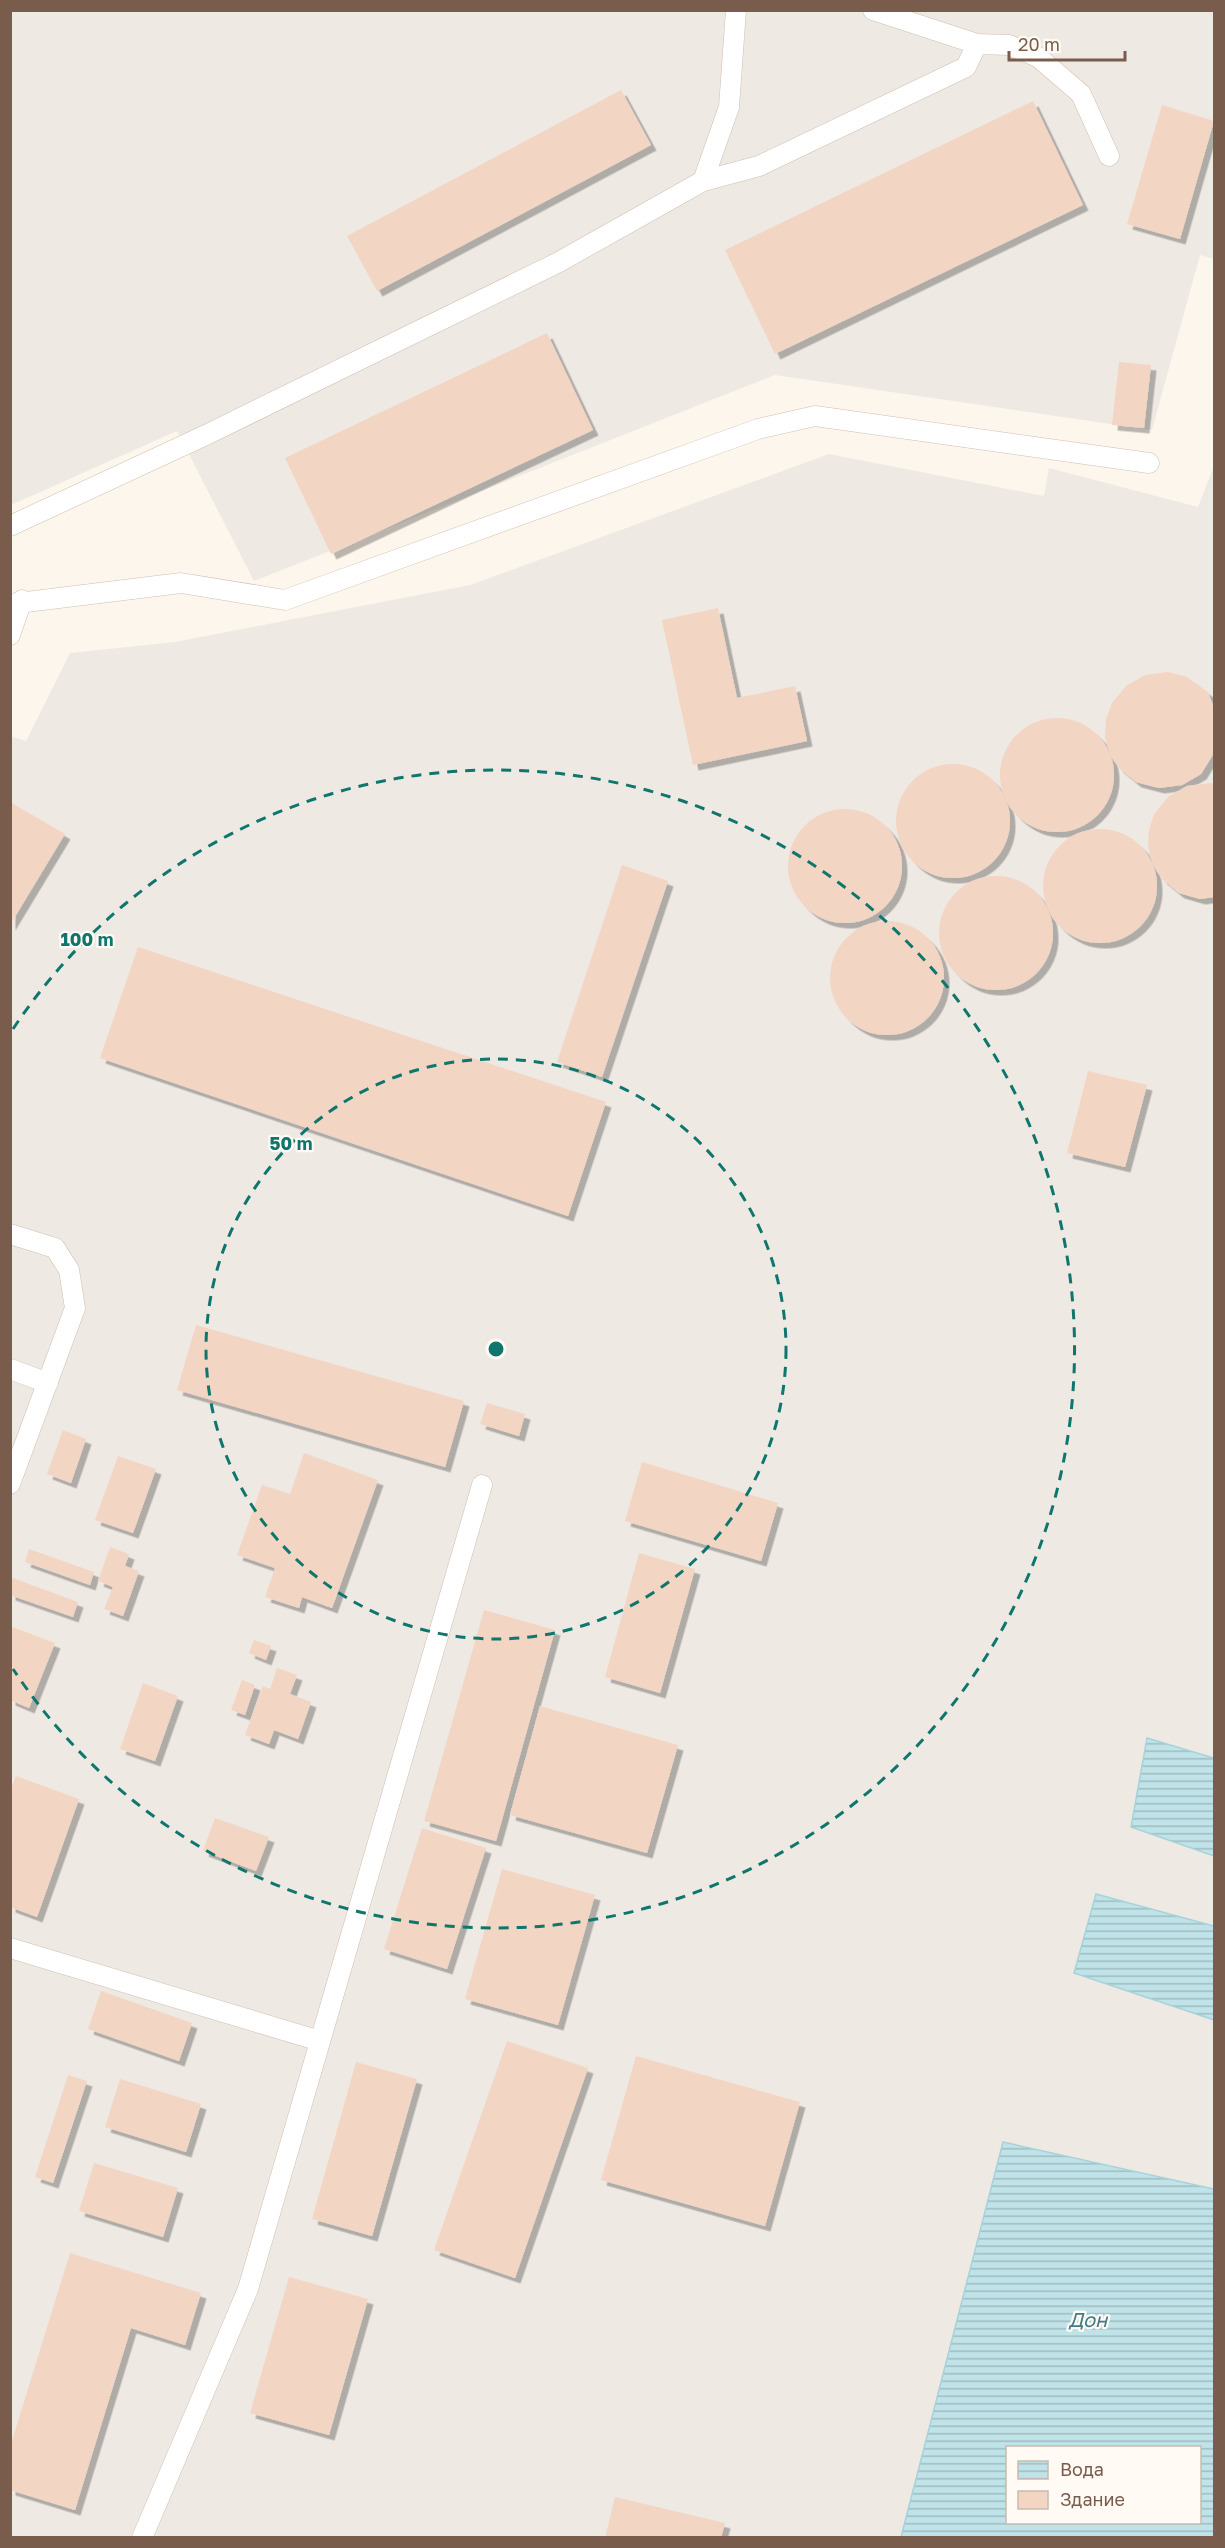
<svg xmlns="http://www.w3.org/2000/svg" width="1225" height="2548" font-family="'Golos Text',sans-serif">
  <defs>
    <pattern id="water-rules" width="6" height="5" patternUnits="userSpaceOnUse" patternTransform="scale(1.5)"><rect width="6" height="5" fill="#bfe3e8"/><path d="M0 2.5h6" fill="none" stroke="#a0bbbe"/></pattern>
    <filter id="shadow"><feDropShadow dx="5.5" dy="5.5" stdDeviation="0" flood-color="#0004"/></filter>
  </defs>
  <rect width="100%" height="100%" fill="#fdf6ec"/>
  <!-- industrial -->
  <g fill="#efe9e4">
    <polygon points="10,11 1214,11 1214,259 1200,255 1152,430 775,375 254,581 177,431 11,505"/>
    <polygon points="829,454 1044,496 1049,468 1198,507 1214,466 1214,1758 1147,1738 1131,1826 1214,1856 1214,1926 1096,1894 1074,1973 1214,2020 1214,2189 1003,2142 901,2537 11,2537 10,736 26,741 70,653 175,642 470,585"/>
  </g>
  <!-- water -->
  <g fill="url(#water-rules)" stroke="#a5d3da" stroke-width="1.5" fill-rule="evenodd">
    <polygon points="1147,1738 1214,1758 1214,1856 1131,1827"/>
    <polygon points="1096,1894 1214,1926 1214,2020 1074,1973"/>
    <path d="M1003,2142L1214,2189V2537H901ZM1008,2448H1200V2522H1008Z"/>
  </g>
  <!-- building -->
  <g fill="#f3d5c3" filter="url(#shadow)">
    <polygon points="621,90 651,145 377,291 347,236"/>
    <polygon points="1033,101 1083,205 775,354 725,250"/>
    <polygon points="1162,105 1214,121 1180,239 1127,224"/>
    <polygon points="547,333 593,430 331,554 285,458"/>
    <polygon points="1119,362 1151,365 1144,428 1112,425"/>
    <polygon points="718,608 737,698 795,686 807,741 693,765 662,620"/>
    <polygon points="1168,672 1187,677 1208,692 1214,708 1214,753 1201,774 1182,785 1159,788 1136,782 1119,768 1110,755 1105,737 1106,719 1112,703 1126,686 1145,675"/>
    <circle cx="1057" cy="775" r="57"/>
    <circle cx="953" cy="821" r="57"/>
    <polygon points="1211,783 1214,784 1214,897 1200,899 1179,893 1162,879 1153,865 1148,847 1149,830 1154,814 1168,797 1187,786"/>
    <polygon points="10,802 65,834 10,925"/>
    <circle cx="845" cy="866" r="57"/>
    <circle cx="1100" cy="886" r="57"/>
    <polygon points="622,865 668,881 602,1077 557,1062"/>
    <circle cx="996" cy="933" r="57"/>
    <circle cx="887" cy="978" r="57"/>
    <polygon points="138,947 606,1102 568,1216 100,1058"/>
    <polygon points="1088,1071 1147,1085 1125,1167 1067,1153"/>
    <polygon points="196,1325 464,1401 445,1467 177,1390"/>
    <polygon points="487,1403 525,1414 519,1436 480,1424"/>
    <polygon points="63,1430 86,1439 71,1483 47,1474"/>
    <polygon points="304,1453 378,1480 332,1608 302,1597 299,1608 265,1597 275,1568 237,1555 262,1485 290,1494"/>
    <polygon points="118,1456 156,1469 133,1533 95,1520"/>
    <polygon points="642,1462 778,1503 761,1561 625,1521"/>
    <polygon points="110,1547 129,1554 125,1566 139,1571 123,1616 104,1609 113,1587 98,1581"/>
    <polygon points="29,1549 94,1572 90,1585 25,1562"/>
    <polygon points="639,1553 695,1569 660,1693 605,1677"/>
    <polygon points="10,1577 78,1602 73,1617 10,1595"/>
    <polygon points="484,1610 555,1630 496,1841 424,1821"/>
    <polygon points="10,1626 55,1643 29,1708 10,1700"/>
    <polygon points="254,1640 271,1646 266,1660 249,1653"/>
    <polygon points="277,1668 297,1675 290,1694 311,1702 298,1739 274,1730 269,1744 245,1735 263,1686 270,1689"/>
    <polygon points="242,1680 255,1685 245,1715 231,1710"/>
    <polygon points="143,1683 178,1696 155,1761 120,1749"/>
    <polygon points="540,1706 678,1745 647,1853 510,1815"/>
    <polygon points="16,1776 79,1799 37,1917 10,1907 10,1791"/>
    <polygon points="215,1818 269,1837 256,1871 203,1851"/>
    <polygon points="422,1828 486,1848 447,1969 384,1949"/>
    <polygon points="502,1869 595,1895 558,2025 465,1999"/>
    <polygon points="101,1991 192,2023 179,2061 88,2029"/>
    <polygon points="507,2041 588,2068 515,2278 434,2250"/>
    <polygon points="636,2056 800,2102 765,2226 601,2180"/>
    <polygon points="356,2062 417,2079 372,2236 312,2219"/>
    <polygon points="68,2075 87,2081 53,2183 35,2177"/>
    <polygon points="120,2079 201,2104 186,2152 105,2127"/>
    <polygon points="94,2163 178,2188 163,2237 79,2211"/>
    <polygon points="70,2253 201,2293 185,2345 131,2328 75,2510 10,2490 10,2447"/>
    <polygon points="289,2277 368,2299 329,2435 250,2413"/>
    <polygon points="615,2497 725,2523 721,2538 605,2538"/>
  </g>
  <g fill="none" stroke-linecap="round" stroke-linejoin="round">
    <!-- service casing -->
    <g stroke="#d1beb0" stroke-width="21">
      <g id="service">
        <polyline points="873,10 977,44 1009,45 1038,57 1081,94 1109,156"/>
        <polyline points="703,181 759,166 966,67 977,44"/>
        <polyline points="10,526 208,434 559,262 703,181 729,107 736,10"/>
        <polyline points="10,604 181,583 285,600 758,429 815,416 1149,463"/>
        <polyline points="10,635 22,600"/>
        <polyline points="10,1234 55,1248 69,1270 75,1308 10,1484"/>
        <polyline points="10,1369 48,1383"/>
        <polyline points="10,1948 320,2041"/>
        <polyline points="142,2538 248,2289 482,1485"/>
      </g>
    </g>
    <!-- service -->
    <use href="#service" stroke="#fff" stroke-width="20"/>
  </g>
  <!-- distance rings -->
  <g fill="none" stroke="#0f766e" stroke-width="3" stroke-dasharray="10 8">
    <circle cx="496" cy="1349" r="290"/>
    <path d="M13 1029A579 579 0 1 1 13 1669"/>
  </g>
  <g text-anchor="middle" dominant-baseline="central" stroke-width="4.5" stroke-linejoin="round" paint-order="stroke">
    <!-- water labels -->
    <g font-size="20" font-style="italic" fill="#437c86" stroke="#fffaf3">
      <text x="1088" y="2319">Дон</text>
    </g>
  </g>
  <circle cx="496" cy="1349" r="9" fill="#0f766e" stroke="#fffaf3" stroke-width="3"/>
  <g font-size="18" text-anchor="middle" font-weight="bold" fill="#0f766e" stroke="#fffaf3" stroke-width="4.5" stroke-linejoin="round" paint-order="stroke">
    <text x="87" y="946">100 m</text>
    <text x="291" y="1150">50 m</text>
  </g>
  <!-- border -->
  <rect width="1225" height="2548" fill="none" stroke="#7a5c4d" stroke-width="24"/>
  <!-- legend -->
  <rect x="1006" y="2446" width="195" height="78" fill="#fffaf3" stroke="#cabbb1" stroke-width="1.5"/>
  <rect x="1018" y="2461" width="30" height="18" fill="url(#water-rules)" stroke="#cabbb1" stroke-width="1.5"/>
  <text x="1060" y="2476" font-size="18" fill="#7a5c4d">Вода</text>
  <rect x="1018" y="2491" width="30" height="18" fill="#f3d5c3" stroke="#cabbb1" stroke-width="1.5"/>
  <text x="1060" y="2506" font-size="18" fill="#7a5c4d">Здание</text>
  <!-- scale -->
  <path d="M1009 51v9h116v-9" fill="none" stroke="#7a5c4d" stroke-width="3"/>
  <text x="1018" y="51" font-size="18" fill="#7a5c4d" stroke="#fffaf3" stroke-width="4.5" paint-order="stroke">20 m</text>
</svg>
